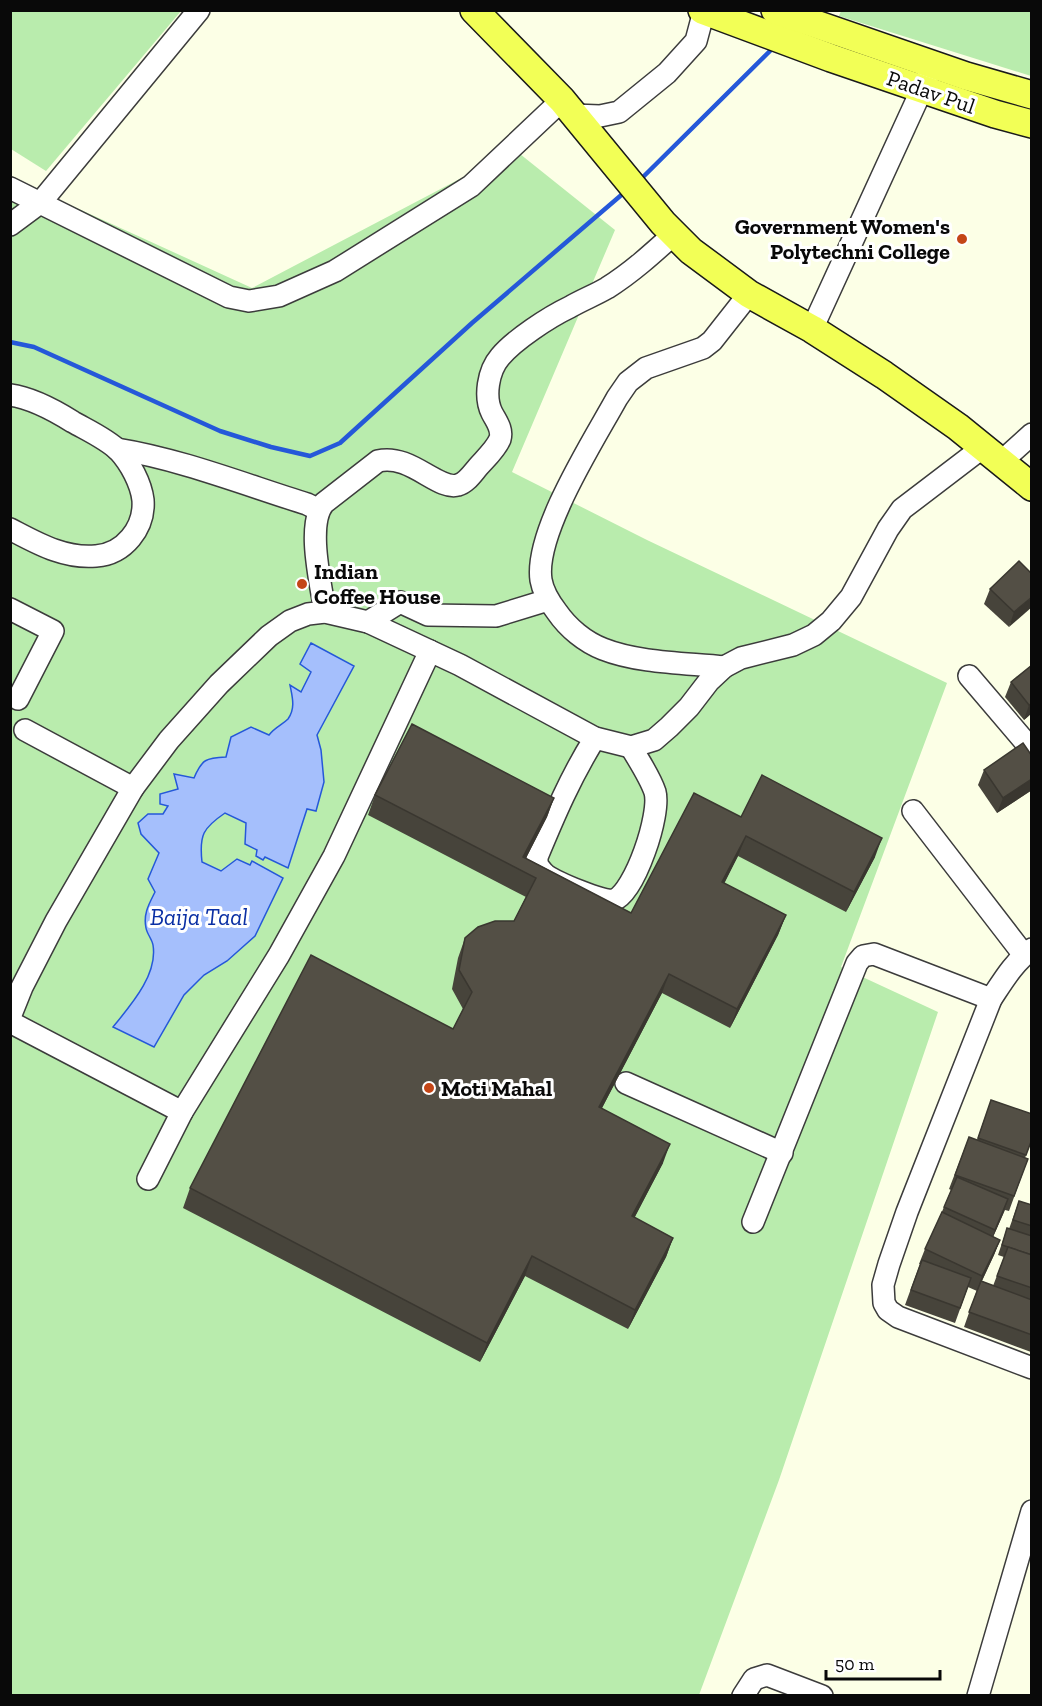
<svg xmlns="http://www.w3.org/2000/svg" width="1042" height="1706" font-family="'Zilla Slab',serif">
  <rect width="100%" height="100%" fill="#fcffe6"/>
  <!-- green -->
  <g fill="#b9ecad">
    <polygon points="10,11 11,10 181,11 46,171 11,149"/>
    <polygon points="841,11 1031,11 1031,76 839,16"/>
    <polygon points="515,150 615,230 512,472 647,540 947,683 841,967 938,1012 779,1480 699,1695 11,1696 11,178 252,288"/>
  </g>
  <!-- water -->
  <path fill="#a5bffc" stroke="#2558d9" stroke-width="1.5" d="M311,643L354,666L317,735L321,750L324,782L316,811L307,809L288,868L265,857L263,860L256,856L257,850L245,844L246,823L225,813C203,828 199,835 202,862L221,871L237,859L250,865L252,861L283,878L255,936L227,961L204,975L184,995L154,1047L113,1027C130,1006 158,975 153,945C152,939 147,934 146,928C143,914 149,904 155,892L148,879L159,853L141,834L138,823L148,814H163L168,806L160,804V794L178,789L174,774L194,778C202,759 206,758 226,757L231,737L251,727L269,735C275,727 282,725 288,719C296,708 292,696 290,685L301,692L311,672L300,664Z"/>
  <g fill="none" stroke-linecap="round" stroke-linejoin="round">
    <!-- stream -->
    <g stroke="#2558d9" stroke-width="4.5">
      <polyline points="640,180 774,47"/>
      <polyline points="10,342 34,347 220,431 271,447 310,456 340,443 472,323 626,191"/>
    </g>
    <!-- minor casing -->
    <g stroke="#3c3c3c" stroke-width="24">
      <g id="minor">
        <polyline points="574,115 600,116 619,112 667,73 696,41 704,11"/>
        <polyline points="10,188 229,297 249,301 279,296 335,271 471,186 562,100"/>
        <polyline points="10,225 41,202 199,10"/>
        <polyline points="812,329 928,76"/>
        <path d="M10,395C32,398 54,410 73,422C87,430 107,439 119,451C130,463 141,483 143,500C145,528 124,554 96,556C64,559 37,543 10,529"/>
        <path d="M117,449C180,459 246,485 307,504L319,510"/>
        <polyline points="1001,462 1032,434"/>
        <polyline points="10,609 53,631 18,699"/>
        <path d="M325,612C321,584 306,524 324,503L378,461C410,453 438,491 458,485C466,483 472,474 478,467C485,459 496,449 500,439C503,429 496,421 492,413C484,397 488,371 500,357C514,340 549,317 570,307C582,300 595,295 607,288C631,273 652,254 674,234"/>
        <polyline points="368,622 400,602 428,615 496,616 548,600"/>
        <path d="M724,667C686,663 638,663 603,649C585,642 568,628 557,612C550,603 543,592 541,580C534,533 594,440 617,398L628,382L646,368L703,348L712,341L749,294"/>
        <polyline points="969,676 1032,750"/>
        <polyline points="25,730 133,788"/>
        <path d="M595,738C571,776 554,816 537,857V865C540,868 542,872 546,875C556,882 604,903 614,900C635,892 661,814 655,792C650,777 639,761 631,747"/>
        <polyline points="913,811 1024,955"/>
        <path d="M1032,949C1014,962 1003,981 991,999L907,1212L889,1264L883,1285L884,1303L888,1310L898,1317L1032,1368"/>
        <polyline points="10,1017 22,987 56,921 133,788 169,740 219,684 269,636 290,621 308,614 325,612 368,622 460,665 595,738 631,747 654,740 669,727 689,707 709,681 724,667 741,658 793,645 814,635 831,621 851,597 888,529 902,509 982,448"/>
        <polyline points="10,1022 182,1112"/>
        <polyline points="626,1083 782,1153"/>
        <polyline points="148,1179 182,1112 279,955 334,856 430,651"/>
        <polyline points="753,1222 857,963 863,956 874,954 991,999"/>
        <polyline points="743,1696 754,1679 767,1675 822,1696"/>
        <polyline points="978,1696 1032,1511"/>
      </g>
    </g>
    <!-- major casing -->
    <g stroke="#1a1a1a" stroke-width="30">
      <g id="major">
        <polyline points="474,10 562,100 663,223 691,251 749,294 812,329 884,375 958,427 1032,487"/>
        <polyline points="702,10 831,58 995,114 1032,124"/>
        <polyline points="775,10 966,76 1032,95"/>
      </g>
    </g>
    <!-- minor -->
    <use href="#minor" stroke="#fff" stroke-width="21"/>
    <!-- major -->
    <use href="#major" stroke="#f2ff56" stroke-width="27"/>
  </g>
  <!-- wall -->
  <g fill="#47443b">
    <polygon points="1032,574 1009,627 984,604 990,589"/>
    <polygon points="1032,665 1032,713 1024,720 1005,697 1011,682"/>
    <polygon points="1032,756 1032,790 997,813 978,785 984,770"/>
    <polygon points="375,795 554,798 547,817 526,858 631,913 741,817 875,857 846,912 738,856 724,883 786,915 778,935 730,1028 662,993 602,1108 663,1163 634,1218 673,1238 666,1257 628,1329 525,1276 480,1362 183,1208 190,1188 453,1029 463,1009 452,989 458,958 465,938 514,921 526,897 368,815"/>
    <polygon points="991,1100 1032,1139 1025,1158 1028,1159 1009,1211 1005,1210 993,1237 1000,1240 994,1255 982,1281 993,1286 1004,1257 998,1255 1007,1228 1009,1229 1019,1201 1032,1205 1031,1352 964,1327 977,1290 977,1291 968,1287 955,1323 905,1305 920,1264 919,1264 925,1249 941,1214 951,1190 949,1189 969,1137 977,1140"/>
  </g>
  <!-- shaded-wall -->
  <g fill="#3a3730">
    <polygon points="1032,597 1032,607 1009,627 1014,612"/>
    <polygon points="1032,703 1032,713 1024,720 1029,705"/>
    <polygon points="1032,779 1032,790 997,813 1003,798"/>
    <polygon points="554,798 547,817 520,870 523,857"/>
    <polygon points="746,836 738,856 715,902 722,882"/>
    <polygon points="882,838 875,857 846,912 854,892"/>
    <polygon points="786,915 778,935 730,1028 737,1009"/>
    <polygon points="669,974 662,993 592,1127 599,1107"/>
    <polygon points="670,1144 663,1163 625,1236 632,1216"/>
    <polygon points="1008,1199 1003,1214 990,1244 995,1230"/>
    <polygon points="673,1238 666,1257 628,1329 635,1310"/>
    <polygon points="1000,1240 994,1255 977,1291 982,1276"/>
    <polygon points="532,1256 525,1276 480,1362 487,1343"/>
  </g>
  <!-- building -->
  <g fill="#534f45" stroke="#3a3730" stroke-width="1.5">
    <polygon points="1019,561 1032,574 1032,597 1014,612 990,589"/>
    <polygon points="1032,665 1032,703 1029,705 1011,682"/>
    <polygon points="412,724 554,798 523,857 631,913 694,793 741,817 762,775 882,838 854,892 746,836 722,882 786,915 737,1009 669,974 599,1107 670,1144 632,1216 673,1238 635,1310 532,1256 487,1343 190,1188 311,955 453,1029 472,992 459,970 465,938 478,927 495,921 514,921 536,878 375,795"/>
    <polygon points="1023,743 1032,756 1032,779 1003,798 984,770"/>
    <polygon points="991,1100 1032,1114 1032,1139 1026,1155 978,1138"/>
    <polygon points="969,1137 1028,1159 1014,1196 955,1175"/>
    <polygon points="957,1177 1008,1199 995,1230 944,1207"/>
    <polygon points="1019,1201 1032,1205 1032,1226 1013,1220"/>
    <polygon points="942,1212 1000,1240 982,1276 925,1249"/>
    <polygon points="1007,1228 1032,1236 1032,1255 1002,1245"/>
    <polygon points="1008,1247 1032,1255 1032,1288 997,1276"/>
    <polygon points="922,1260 971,1278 960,1308 911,1290"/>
    <polygon points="981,1281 1032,1300 1032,1335 969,1312"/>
  </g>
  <!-- markers -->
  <g fill="#c44617" stroke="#fff" stroke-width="2">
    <circle cx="962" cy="239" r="6"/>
    <circle cx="302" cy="584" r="6"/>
    <circle cx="429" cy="1088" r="6"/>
  </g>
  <g text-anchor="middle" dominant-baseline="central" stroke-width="6" stroke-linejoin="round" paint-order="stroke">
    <!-- street labels -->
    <g font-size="22" fill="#090909" stroke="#fff">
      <text transform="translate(931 92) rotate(19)">Padav Pul</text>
    </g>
    <!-- poi labels -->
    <g font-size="22" font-weight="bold" fill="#090909" stroke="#fff" text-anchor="start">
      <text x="950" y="226" text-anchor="end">Government Women's<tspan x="950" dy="25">Polytechni College</tspan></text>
      <text x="314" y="571">Indian<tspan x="314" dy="25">Coffee House</tspan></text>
      <text x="441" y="1088">Moti Mahal</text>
    </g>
    <!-- water labels -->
    <g font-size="24" font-style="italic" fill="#0a2fa4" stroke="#fff">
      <text x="199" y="916">Baija Taal</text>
    </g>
  </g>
  <!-- border -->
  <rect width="1042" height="1706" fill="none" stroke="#090909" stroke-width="24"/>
  <!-- scale -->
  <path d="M826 1670v9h114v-9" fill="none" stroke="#090909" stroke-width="3"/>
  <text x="835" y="1670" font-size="18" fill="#090909" stroke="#ffffff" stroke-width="4.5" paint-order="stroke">50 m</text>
</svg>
